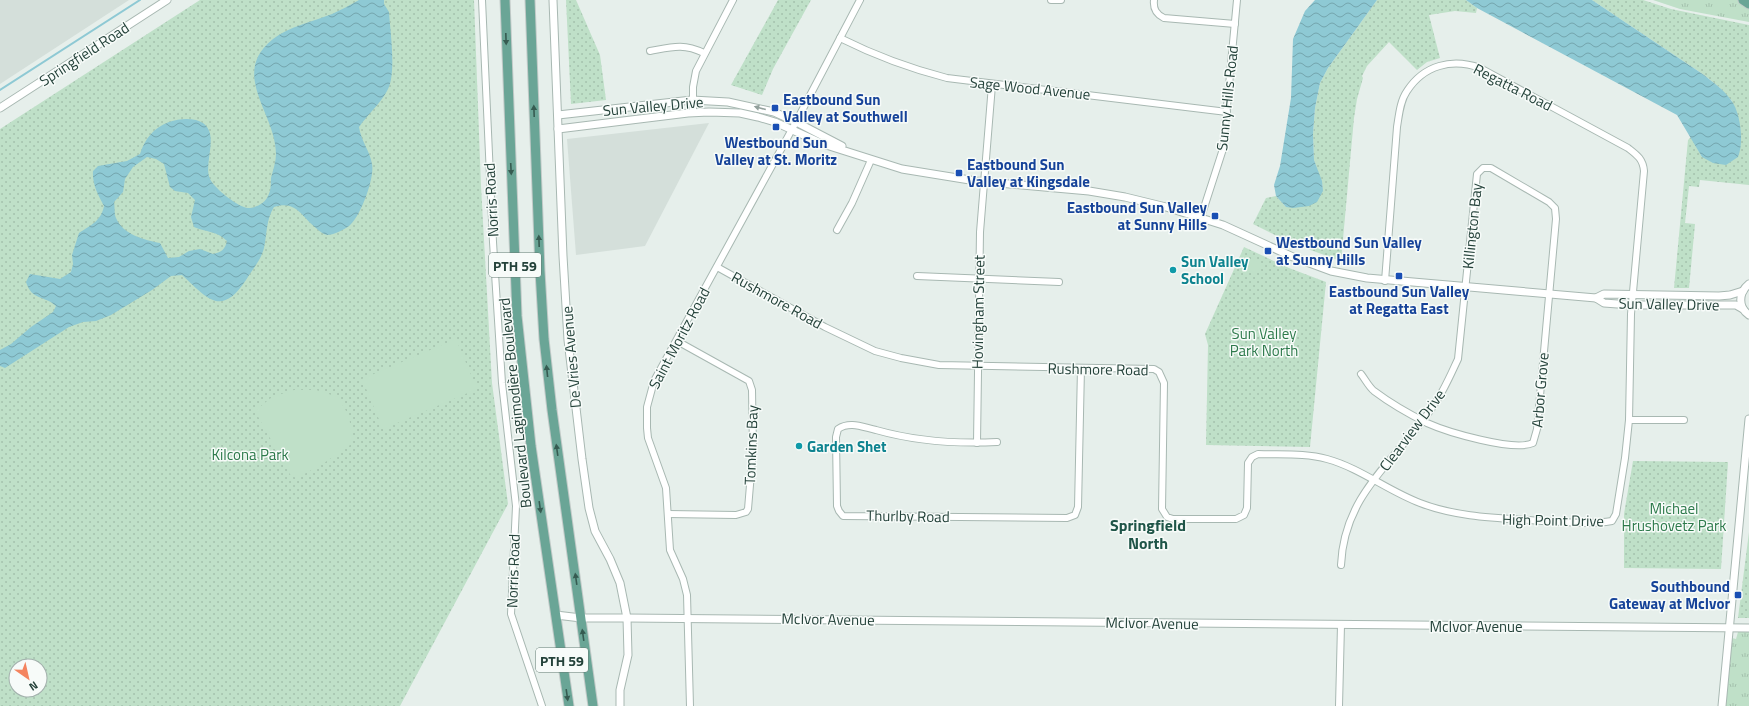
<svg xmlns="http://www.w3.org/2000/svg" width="1749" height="706" font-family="'Titillium Web',sans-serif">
  <defs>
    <pattern id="grass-tufts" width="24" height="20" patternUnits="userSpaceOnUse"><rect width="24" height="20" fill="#bfe0c8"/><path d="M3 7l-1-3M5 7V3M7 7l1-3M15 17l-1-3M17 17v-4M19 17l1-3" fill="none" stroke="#a4c1ad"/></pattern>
    <pattern id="park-dots" width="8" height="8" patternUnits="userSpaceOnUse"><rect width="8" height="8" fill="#bfe0c8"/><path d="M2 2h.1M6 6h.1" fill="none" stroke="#a4c1ad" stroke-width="1.8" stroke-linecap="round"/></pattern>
    <pattern id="water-waves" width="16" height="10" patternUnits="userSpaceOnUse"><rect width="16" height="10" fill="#8ec9d4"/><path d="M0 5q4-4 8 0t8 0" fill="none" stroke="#74a5ad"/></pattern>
  </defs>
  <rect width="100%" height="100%" fill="#e6efeb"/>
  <!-- built -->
  <g fill="#d4dfda">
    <polygon points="0,0 129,0 0,84"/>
    <polygon points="709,123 645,246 576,255 567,139"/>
  </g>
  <!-- grass -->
  <g fill="url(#grass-tufts)">
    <polygon points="1653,0 1739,0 1749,7 1749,22 1680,9"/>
    <polygon points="1738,632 1749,632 1749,706 1725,706 1732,638 1736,639"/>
  </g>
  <!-- park -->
  <g fill="url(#park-dots)" fill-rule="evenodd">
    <path d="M200,0H474L481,186L492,383L508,504L400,706H0V129ZM16,666H40V690H16Z"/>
    <polygon points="566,0 576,0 600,55 606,100 571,104"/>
    <polygon points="778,0 811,0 773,69 762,95 731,85"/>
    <polygon points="1377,0 1466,0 1477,8 1476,13 1455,11 1429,15 1440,58 1427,62 1417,70 1389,42 1367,66 1362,76 1363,78 1357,99 1354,118 1341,261 1291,243 1253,224 1266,198 1276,196 1286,207 1323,187 1314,160 1313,134 1315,108 1320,83 1328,68"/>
    <polygon points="1592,0 1643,0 1671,9 1749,25 1749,185 1700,180 1699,187 1689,186 1685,223 1695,224 1689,288 1674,288 1688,140 1691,137 1702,157 1732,101 1719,87 1704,75"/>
    <polygon points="1244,247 1289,268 1326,282 1310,447 1206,445 1208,345 1205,334"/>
    <polygon points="1633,461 1728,462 1721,569 1624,568 1624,514"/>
    <polygon points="1749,532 1749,618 1738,618"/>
  </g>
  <!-- garden -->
  <g fill="#bfe0c8">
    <polygon points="1242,258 1261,262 1259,273 1239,268"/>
    <polygon points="456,339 477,389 383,429 362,379"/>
    <polygon points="294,390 316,390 338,397 349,416 353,443 324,463 297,478 291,476 255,411 272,397"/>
  </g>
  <!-- water -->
  <g fill="url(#water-waves)" fill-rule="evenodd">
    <path d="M359,0H384V4L389,12C390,31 397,75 387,91C380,104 368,114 359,127C361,141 370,151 372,164C375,178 360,218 349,226C344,230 333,235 327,235C323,234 319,231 316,228C301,216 296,200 274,207C266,219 267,235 264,248C261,260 252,270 246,280C221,318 207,298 182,275L171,276L152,290L111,315L96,321L83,322L69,327L5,368L0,366V350L11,344L31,327L53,312L56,306C44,295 32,301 26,282L30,274L60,279L71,272L73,264L72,255L79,233C91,225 101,221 104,206C98,195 92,184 93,171L98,166L127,161L140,154C145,139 153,128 169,122C178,119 187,118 196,120C224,128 202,162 210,179C214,188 239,208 248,208C256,208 265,203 268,196C271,191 271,183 271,178C273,170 276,162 276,154C276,113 229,74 273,39C290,26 312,22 332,14C341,10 350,5 359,0ZM147,157L156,159L164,164L170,187L175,191L188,193L195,200L191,217L194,227C206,232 217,231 227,241C225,250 221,252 213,254L200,249L189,251L179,257L168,258L160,243C145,240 123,235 116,218C114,214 115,207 114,202L123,192L125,179L133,167Z"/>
    <polygon points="1315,0 1377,0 1328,68 1320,83 1315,108 1313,134 1314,160 1322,181 1323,191 1317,202 1309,206 1293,208 1286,207 1276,196 1274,185 1280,166 1291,98 1293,39 1305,11"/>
    <path d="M1466,0H1592L1704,75C1714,83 1724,90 1731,100C1741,113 1744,143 1738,157L1726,165L1713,163L1702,157L1677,115L1477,8Z"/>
  </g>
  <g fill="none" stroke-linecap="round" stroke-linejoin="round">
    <!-- stream -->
    <polyline stroke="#8ec9d4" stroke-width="2" points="0,90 140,0"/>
    <!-- minor casing -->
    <g stroke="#a8b8b2" stroke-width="8">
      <g id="minor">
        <polyline points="482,0 493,242 502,383 516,506 511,614 542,706"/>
        <polyline points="1051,0 1061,0"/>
        <path d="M1154,0C1153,9 1156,14 1164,18L1235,24"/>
        <path d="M840,38C876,56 908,68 947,78L1227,112"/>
        <path d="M650,51C672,47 683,43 704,53"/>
        <polyline points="693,113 693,87 696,71 733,0"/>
        <polyline points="1201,217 1223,149 1237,0"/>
        <polyline points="837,230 852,203 871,160"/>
        <path d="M717,267L825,327L875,351L901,358L939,365L1154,369L1159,372L1164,383L1162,509L1167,517L1173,519H1236L1244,515L1247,508L1248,463L1252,457L1258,454C1281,455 1305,453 1327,459C1360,468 1388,491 1420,503C1459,518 1501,518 1542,521C1565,522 1589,525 1612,521L1616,514L1625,458L1629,420L1631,314L1644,171C1643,159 1637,155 1628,148L1480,68C1452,58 1424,65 1407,91C1400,101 1399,115 1397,127L1385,281"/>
        <polyline points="917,276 1059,282"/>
        <polyline points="1629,420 1684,420"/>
        <path d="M997,442C957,444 915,441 876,430C862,427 850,421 838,429L836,437L837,506L839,511L843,516L1067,518L1075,515L1078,507L1081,368"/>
        <polyline points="977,443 980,232 992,85"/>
        <polyline points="668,514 736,515 746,512 748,509 753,449 752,390 749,381 677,341"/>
        <path d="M1341,565C1344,494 1395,461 1432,408C1443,393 1450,376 1458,359L1477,174L1483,168H1491L1549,202L1555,208L1556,219L1537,429L1533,443C1514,452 1447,432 1427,423C1409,414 1390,403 1374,391C1369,387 1365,379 1361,374"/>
        <polyline points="690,706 687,595 683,579 670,550 666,488 648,438 647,428 647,407 654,381 796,122 860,0"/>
        <polyline points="1339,706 1341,625"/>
      </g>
    </g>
    <!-- tertiary casing -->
    <g stroke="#a8b8b2" stroke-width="9">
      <g id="tertiary">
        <polyline points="553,0 563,256 568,340 582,459 589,508 595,531 610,559 620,583 627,618 628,655 620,690 620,706"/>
        <polyline points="0,108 167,0"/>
        <polyline points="558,115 692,100 728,102 774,112 796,122 842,146"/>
        <polyline points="558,129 688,113 709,112 740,113 758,117 775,122 823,144 902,169 976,181 1089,191 1125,197 1166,207 1223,225 1293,257 1331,271 1367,278 1596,298 1604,303 1631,305 1736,305 1743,309"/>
        <path d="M1749,284C1738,293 1738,307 1749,315"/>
        <polyline points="1596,298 1604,294 1719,296 1730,295 1743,291"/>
        <polyline points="556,615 581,618 627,618 1749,628"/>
        <polyline points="1722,706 1749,419"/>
      </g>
    </g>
    <!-- primary casing -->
    <g stroke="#c2cac8" stroke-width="11">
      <g id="primary">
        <polyline points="505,0 517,316 531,446 569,706"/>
        <polyline points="530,0 540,271 544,339 552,410 593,706"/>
        <polyline points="1743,0 1749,4"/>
      </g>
    </g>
    <!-- minor -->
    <use href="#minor" stroke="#fff" stroke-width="6"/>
    <!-- tertiary -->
    <use href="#tertiary" stroke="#fff" stroke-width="7"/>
    <!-- primary -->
    <use href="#primary" stroke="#6aa596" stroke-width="9"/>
  </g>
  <!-- one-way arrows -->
  <defs><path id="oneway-solid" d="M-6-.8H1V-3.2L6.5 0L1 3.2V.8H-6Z"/></defs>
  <g fill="#365b51">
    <use href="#oneway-solid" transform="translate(506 39) rotate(88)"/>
    <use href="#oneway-solid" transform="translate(534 111) rotate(-92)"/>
    <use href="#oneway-solid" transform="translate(511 169) rotate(87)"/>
    <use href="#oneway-solid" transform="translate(539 241) rotate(-92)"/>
    <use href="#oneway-solid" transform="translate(547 371) rotate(-96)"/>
    <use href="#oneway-solid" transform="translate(557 450) rotate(-98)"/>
    <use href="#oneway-solid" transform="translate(540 507) rotate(82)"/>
    <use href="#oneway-solid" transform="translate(576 579) rotate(-98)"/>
    <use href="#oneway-solid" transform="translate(583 635) rotate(-98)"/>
    <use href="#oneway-solid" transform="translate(567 695) rotate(82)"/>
  </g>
  <use fill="#92a09c" href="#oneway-solid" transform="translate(760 108) rotate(-165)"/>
  <!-- markers -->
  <g fill="#1a4fb4" stroke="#f7fbf9" stroke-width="1.5">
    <rect x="771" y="104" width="8" height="8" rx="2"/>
    <rect x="772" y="123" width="8" height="8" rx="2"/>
    <rect x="955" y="169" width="8" height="8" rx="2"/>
    <rect x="1211" y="212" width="8" height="8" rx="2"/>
    <rect x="1264" y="247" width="8" height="8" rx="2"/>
    <rect x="1395" y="272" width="8" height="8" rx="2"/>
    <rect x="1734" y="591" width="8" height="8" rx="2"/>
  </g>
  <g fill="#0f9aa8" stroke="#f7fbf9" stroke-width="1.5">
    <circle cx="1173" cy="270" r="4"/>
    <circle cx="799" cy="446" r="4"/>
  </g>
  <g text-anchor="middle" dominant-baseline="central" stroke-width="3" stroke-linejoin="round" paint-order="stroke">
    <!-- shield labels -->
    <g fill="#f7fbf9" stroke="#637a73" stroke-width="1">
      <rect x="489" y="253" width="52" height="24" rx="3"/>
      <rect x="536" y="648" width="52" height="24" rx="3"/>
    </g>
    <g font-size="14" font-weight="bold" fill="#24423a">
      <text x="515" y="265">PTH 59</text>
      <text x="562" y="660">PTH 59</text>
    </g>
    <!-- street labels -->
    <g font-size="15" fill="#24423a" stroke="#f7fbf9">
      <text transform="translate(84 54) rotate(-33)">Springfield Road</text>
      <text transform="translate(1513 87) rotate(27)">Regatta Road</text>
      <text transform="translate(1030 88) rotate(6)">Sage Wood Avenue</text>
      <text transform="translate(1227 98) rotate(-84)">Sunny Hills Road</text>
      <text transform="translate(653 106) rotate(-5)">Sun Valley Drive</text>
      <text transform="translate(491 200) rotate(-93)">Norris Road</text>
      <text transform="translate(1472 226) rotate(-84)">Killington Bay</text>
      <text transform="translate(777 300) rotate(29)">Rushmore Road</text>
      <text transform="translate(1669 304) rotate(1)">Sun Valley Drive</text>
      <text transform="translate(978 312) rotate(-89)">Hovingham Street</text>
      <text transform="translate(679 338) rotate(-62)">Saint Moritz Road</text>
      <text transform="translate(571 357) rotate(-95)">De Vries Avenue</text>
      <text transform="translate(1098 369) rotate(1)">Rushmore Road</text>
      <text transform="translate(1540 390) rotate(-85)">Arbor Grove</text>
      <text transform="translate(515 403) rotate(-96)">Boulevard Lagimodière Boulevard</text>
      <text transform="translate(1412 430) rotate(-53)">Clearview Drive</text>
      <text transform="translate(751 445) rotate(-88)">Tomkins Bay</text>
      <text transform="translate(908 516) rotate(1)">Thurlby Road</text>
      <text transform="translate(1553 520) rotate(1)">High Point Drive</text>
      <text transform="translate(513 571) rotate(-88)">Norris Road</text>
      <text transform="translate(828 619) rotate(1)">McIvor Avenue</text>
      <text transform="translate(1152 623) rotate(1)">McIvor Avenue</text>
      <text x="1476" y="626">McIvor Avenue</text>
    </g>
    <!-- transit labels -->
    <g font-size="15" font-weight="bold" fill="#164399" stroke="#f7fbf9" text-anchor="start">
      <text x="783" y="99">Eastbound Sun<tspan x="783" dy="17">Valley at Southwell</tspan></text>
      <text x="776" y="142" text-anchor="middle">Westbound Sun<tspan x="776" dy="17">Valley at St. Moritz</tspan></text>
      <text x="967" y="164">Eastbound Sun<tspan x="967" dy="17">Valley at Kingsdale</tspan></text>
      <text x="1207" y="207" text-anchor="end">Eastbound Sun Valley<tspan x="1207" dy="17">at Sunny Hills</tspan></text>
      <text x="1276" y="242">Westbound Sun Valley<tspan x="1276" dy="17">at Sunny Hills</tspan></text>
      <text x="1399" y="291" text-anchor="middle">Eastbound Sun Valley<tspan x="1399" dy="17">at Regatta East</tspan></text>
      <text x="1730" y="586" text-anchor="end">Southbound<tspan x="1730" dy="17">Gateway at McIvor</tspan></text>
    </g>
    <!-- culture labels -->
    <g font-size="15" font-weight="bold" fill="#0d838f" stroke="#f7fbf9" text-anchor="start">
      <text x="1181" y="261">Sun Valley<tspan x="1181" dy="17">School</tspan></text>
      <text x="807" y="446">Garden Shet</text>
    </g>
    <!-- park labels -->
    <g font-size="15" fill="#2d7a4b" stroke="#f7fbf9">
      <text x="1264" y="333">Sun Valley<tspan x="1264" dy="17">Park North</tspan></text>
      <text x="250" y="454">Kilcona Park</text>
      <text x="1674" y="508">Michael<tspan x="1674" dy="17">Hrushovetz Park</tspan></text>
    </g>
    <!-- neighbourhood labels -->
    <g font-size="16" font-weight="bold" fill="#1f5548" stroke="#f7fbf9">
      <text x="1148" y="525">Springfield<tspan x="1148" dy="18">North</tspan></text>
    </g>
  </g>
  <!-- north arrow -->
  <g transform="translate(28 678) rotate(146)"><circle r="19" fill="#f7fbf9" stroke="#a3b1ad"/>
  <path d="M0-3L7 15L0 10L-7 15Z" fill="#f4845f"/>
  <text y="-6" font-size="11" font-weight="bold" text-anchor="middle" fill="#24423a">N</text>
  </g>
</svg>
